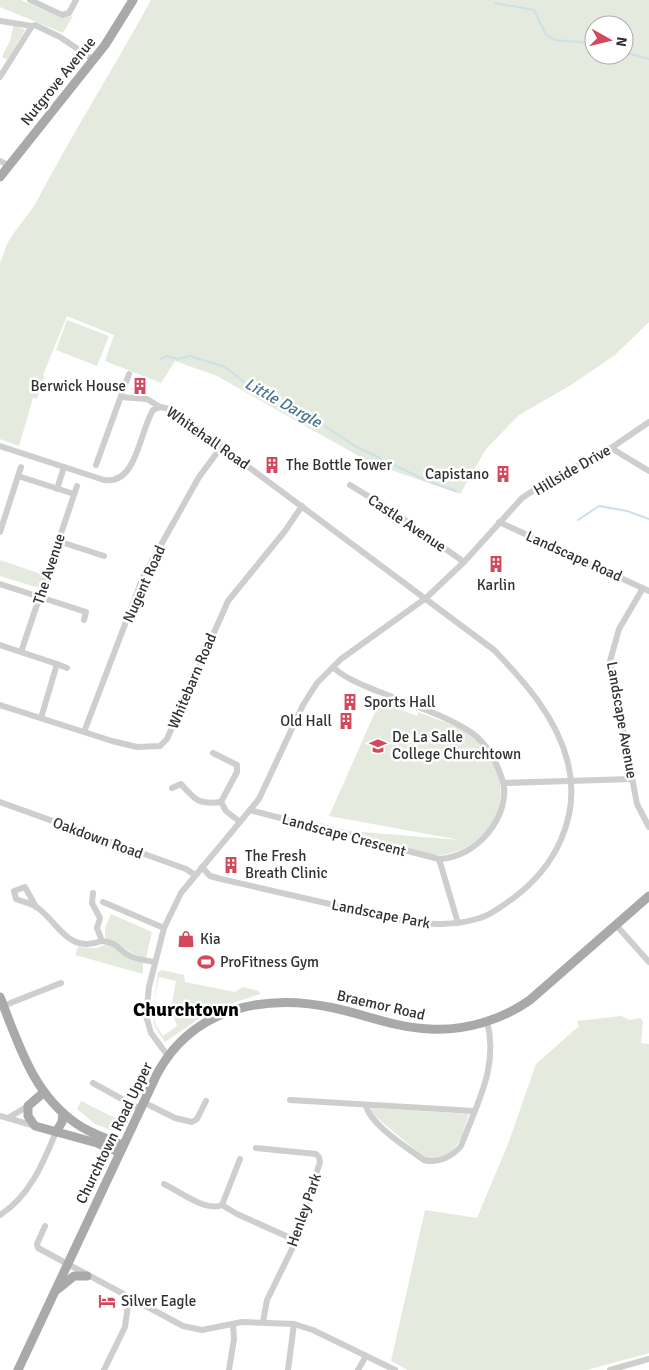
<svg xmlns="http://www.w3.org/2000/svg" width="649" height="1370" font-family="Signika,sans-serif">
  <rect width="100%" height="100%" fill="#fff"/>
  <!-- green -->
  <g fill="#e5eade" fill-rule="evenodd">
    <polygon points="0,0 21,0 61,18 73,16 63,33 0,7"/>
    <path d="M151,0H649V322L615,355L571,385L519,415L486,449L460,494L371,463L217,376L175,361L161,383L105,361L114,335L67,316L43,375L44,377L37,399L33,398L19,446L0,439V262C4,255 5,248 8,242C18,225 32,212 40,195C75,129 115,66 151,0ZM594,25H624V55H594Z"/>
    <polygon points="15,25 25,30 7,60 2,57 11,38 13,27"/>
    <polygon points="67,320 109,336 97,366 56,350"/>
    <polygon points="0,560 44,575 39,588 0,576"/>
    <path d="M380,701L417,716L418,712C435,719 455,724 470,734C480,741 488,753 494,764C514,806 487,849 441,855C428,857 413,851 400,847C372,840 344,833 316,826V822L350,831L460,840L329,816Z"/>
    <path d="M111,914L152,932L146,958C129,955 121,942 105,938V928Z"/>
    <polygon points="108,944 114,946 127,958 143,963 143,974 75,955 78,947 96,948"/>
    <polygon points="162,970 184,975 185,982 235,992 243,987 259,991 260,994 212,1010 165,1042 155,1027 152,1012 157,1027 163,1036 177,1026 171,1008 176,981 159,977 154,1004 158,972"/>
    <polygon points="621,1016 630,1020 640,1018 643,1021 641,1043 649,1044 649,1353 587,1370 408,1370 391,1361 425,1210 477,1218 508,1144 536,1064 579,1026 577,1021"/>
    <polygon points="81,1101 117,1119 122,1122 117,1130 114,1131 95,1124 77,1109"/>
    <path d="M371,1108L469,1114C461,1137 457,1162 425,1158L370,1112Z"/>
  </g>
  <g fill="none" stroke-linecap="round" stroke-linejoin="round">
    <!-- stream -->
    <g stroke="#cde0e8" stroke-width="2">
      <polyline points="495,3 534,10 546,35 555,40 581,42 594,47"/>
      <polyline points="624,52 649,59"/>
      <polyline points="161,359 167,356 177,359 190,356 225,367 257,392 304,412 353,445 425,480 456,491"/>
      <polyline points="578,520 599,506 627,511 649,519"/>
    </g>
    <!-- minor -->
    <g stroke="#cecece" stroke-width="6">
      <polyline points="30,0 62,15 69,13 76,0"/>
      <polyline points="0,21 32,26"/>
      <polyline points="0,77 32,26 35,25 60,37 94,60"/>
      <polyline points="0,161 8,165"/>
      <polyline points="121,397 147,399 160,407"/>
      <path d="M0,446L104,480C137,485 139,433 153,410L160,407L171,409L494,650C525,682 557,718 568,763C581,817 555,868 512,899C502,906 491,915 480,918C454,926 430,925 404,921L221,879L210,876L202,867"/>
      <polyline points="611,448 649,471"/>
      <polyline points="96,465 129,374"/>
      <polyline points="18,476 74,494"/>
      <polyline points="350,485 389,509 464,562"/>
      <polyline points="57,489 64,467"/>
      <polyline points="499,522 649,591"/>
      <polyline points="0,532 21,467"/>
      <polyline points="58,541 104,556"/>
      <polyline points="0,584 86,612 84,620"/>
      <polyline points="643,588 619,629 610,661 637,804 649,827"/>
      <polyline points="0,645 57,664 41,718"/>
      <polyline points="21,652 77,486"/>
      <polyline points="57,664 67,668"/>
      <polyline points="0,705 112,741 137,747 160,746 167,739 228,601 285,531 302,506"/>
      <polyline points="84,732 143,577 199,477 222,446"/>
      <polyline points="213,753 237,765 237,772 221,802 226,811 240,822"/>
      <polyline points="504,783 632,779"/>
      <path d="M172,788L181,784C195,800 199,805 221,802"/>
      <polyline points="0,802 186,869 195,875"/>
      <path d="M250,810L439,859C458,858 476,848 488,833C501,817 509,795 501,776C496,761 489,748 477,737C458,720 403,701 377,691C363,685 344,678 333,667"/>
      <polyline points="439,859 458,923"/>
      <path d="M93,893L92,903L100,918L97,928L102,941C119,943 118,950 130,956C137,960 147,960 154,962"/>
      <polyline points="103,902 164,928"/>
      <path d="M36,907L25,887L14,891L16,899C23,902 33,904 38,908C61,926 68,953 102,941"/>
      <polyline points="616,925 649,962"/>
      <polyline points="3,1006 61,983"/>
      <polyline points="168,1056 151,1033 146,1016 149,987 164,928 181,893 259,799 303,705 317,683 341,659 426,598 464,562 522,498 543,484 611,448 649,422"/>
      <polyline points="93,1083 140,1109"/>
      <polyline points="290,1100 474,1111"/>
      <polyline points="143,1102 175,1118 192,1122 197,1119 206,1101"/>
      <path d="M366,1105C369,1124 409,1149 424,1160C438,1164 453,1156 461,1146C477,1103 499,1067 487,1021"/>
      <polyline points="0,1116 35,1126"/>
      <polyline points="8,1118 28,1106"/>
      <polyline points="256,1148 316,1154 319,1157 320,1162 292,1249 267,1300 263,1322"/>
      <path d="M164,1184C179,1191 205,1212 222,1205L240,1159"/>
      <polyline points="222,1205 237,1214 295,1240"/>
      <path d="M0,1215C30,1196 43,1163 56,1132"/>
      <polyline points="45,1226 37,1244 38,1248 183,1326 202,1330 242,1322 294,1324 313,1330 395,1370"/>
      <polyline points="104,1370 125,1327 129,1298"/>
      <polyline points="229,1370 234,1339 233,1324"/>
      <polyline points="288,1370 294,1324"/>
      <polyline points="358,1370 366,1356"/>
      <polyline points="610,1370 649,1359"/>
    </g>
    <!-- major -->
    <g stroke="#a9a9a9" stroke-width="9">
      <polyline points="0,177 105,45 133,0"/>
      <path d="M0,997C19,1045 33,1094 77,1124C91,1134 107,1138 122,1145"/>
      <polyline points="43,1093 28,1106 28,1116 35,1126 97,1143 119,1152"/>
      <polyline points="56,1132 62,1122 63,1113"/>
      <polyline points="58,1289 74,1276 87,1276"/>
      <path d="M18,1370L157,1074C193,1007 265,993 334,1008C366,1015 397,1028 430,1029C465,1031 502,1020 530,1000L649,896"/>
    </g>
  </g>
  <!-- icons -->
  <defs>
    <g id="building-bare" transform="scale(1.35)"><path d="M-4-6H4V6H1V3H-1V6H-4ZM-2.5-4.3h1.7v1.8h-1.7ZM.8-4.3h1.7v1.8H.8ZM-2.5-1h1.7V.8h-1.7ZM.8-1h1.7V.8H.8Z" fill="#d4485d" stroke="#fff" stroke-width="2.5" paint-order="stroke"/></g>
    <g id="school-bare" transform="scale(1.35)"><path d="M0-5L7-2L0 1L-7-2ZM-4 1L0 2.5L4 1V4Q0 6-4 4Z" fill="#d4485d" stroke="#fff" stroke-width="2.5" paint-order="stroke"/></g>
    <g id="shop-bare" transform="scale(1.35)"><path d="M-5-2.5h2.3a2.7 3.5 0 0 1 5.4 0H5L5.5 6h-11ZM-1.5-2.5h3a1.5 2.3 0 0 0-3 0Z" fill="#d4485d" stroke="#fff" stroke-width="2.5" paint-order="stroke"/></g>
    <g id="stadium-bare" transform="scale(1.35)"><path d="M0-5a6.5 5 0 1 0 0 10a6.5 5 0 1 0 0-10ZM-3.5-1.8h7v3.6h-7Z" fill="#d4485d" stroke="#fff" stroke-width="2.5" paint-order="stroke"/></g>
    <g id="hotel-bare" transform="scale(1.35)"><path d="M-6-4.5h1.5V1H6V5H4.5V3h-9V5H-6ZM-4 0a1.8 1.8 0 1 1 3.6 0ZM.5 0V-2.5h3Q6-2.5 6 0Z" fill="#d4485d" stroke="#fff" stroke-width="2.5" paint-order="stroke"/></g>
  </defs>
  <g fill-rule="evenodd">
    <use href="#building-bare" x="140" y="386"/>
    <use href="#building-bare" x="272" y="465"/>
    <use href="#building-bare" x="503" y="474"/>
    <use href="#building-bare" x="496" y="564"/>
    <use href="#building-bare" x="350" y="702"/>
    <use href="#building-bare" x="346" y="721"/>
    <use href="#school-bare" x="378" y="746"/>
    <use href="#building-bare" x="231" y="865"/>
    <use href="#shop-bare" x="186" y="939"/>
    <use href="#stadium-bare" x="206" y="962"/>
    <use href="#hotel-bare" x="107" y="1301"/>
  </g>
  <g text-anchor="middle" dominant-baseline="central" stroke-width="5" stroke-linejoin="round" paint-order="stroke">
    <!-- street labels -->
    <g font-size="15" fill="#313131" stroke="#fff">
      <text transform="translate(58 81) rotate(-51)">Nutgrove Avenue</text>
      <text transform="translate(208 438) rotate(35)">Whitehall Road</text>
      <text transform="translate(572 470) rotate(-30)">Hillside Drive</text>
      <text transform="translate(407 523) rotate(34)">Castle Avenue</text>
      <text transform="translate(574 556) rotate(24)">Landscape Road</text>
      <text transform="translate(49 569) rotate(-72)">The Avenue</text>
      <text transform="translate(144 584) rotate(-66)">Nugent Road</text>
      <text transform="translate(192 681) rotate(-67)">Whitebarn Road</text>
      <text transform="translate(622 720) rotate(80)">Landscape Avenue</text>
      <text transform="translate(344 835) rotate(15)">Landscape Crescent</text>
      <text transform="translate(98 838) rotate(20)">Oakdown Road</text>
      <text transform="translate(381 914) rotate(11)">Landscape Park</text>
      <text transform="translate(381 1005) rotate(13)">Braemor Road</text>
      <text transform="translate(114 1133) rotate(-64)">Churchtown Road Upper</text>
      <text transform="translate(304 1210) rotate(-71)">Henley Park</text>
    </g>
    <!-- poi labels -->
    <g font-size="15" fill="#313131" stroke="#fff" text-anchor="start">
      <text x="126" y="386" text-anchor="end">Berwick House</text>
      <text x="286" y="465">The Bottle Tower</text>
      <text x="489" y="474" text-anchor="end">Capistano</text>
      <text x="496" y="585" text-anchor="middle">Karlin</text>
      <text x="364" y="702">Sports Hall</text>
      <text x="332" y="721" text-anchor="end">Old Hall</text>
      <text x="392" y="737">De La Salle<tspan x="392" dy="17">College Churchtown</tspan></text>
      <text x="245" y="856">The Fresh<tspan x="245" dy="17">Breath Clinic</tspan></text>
      <text x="200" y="939">Kia</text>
      <text x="220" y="962">ProFitness Gym</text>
      <text x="121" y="1301">Silver Eagle</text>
    </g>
    <!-- water labels -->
    <g font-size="16" font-style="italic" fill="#47768c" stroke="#fff">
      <text transform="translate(283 403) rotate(29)">Little Dargle</text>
    </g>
    <!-- district labels -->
    <g font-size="20" font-weight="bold" fill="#000" stroke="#fff">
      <text x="186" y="1009">Churchtown</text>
    </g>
  </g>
  <!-- north arrow -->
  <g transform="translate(609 40) rotate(98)"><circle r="24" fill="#ffffff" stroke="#adadad"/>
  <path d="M0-4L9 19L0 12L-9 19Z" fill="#d4485d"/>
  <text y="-8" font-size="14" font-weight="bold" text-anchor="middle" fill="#313131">N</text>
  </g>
</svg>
